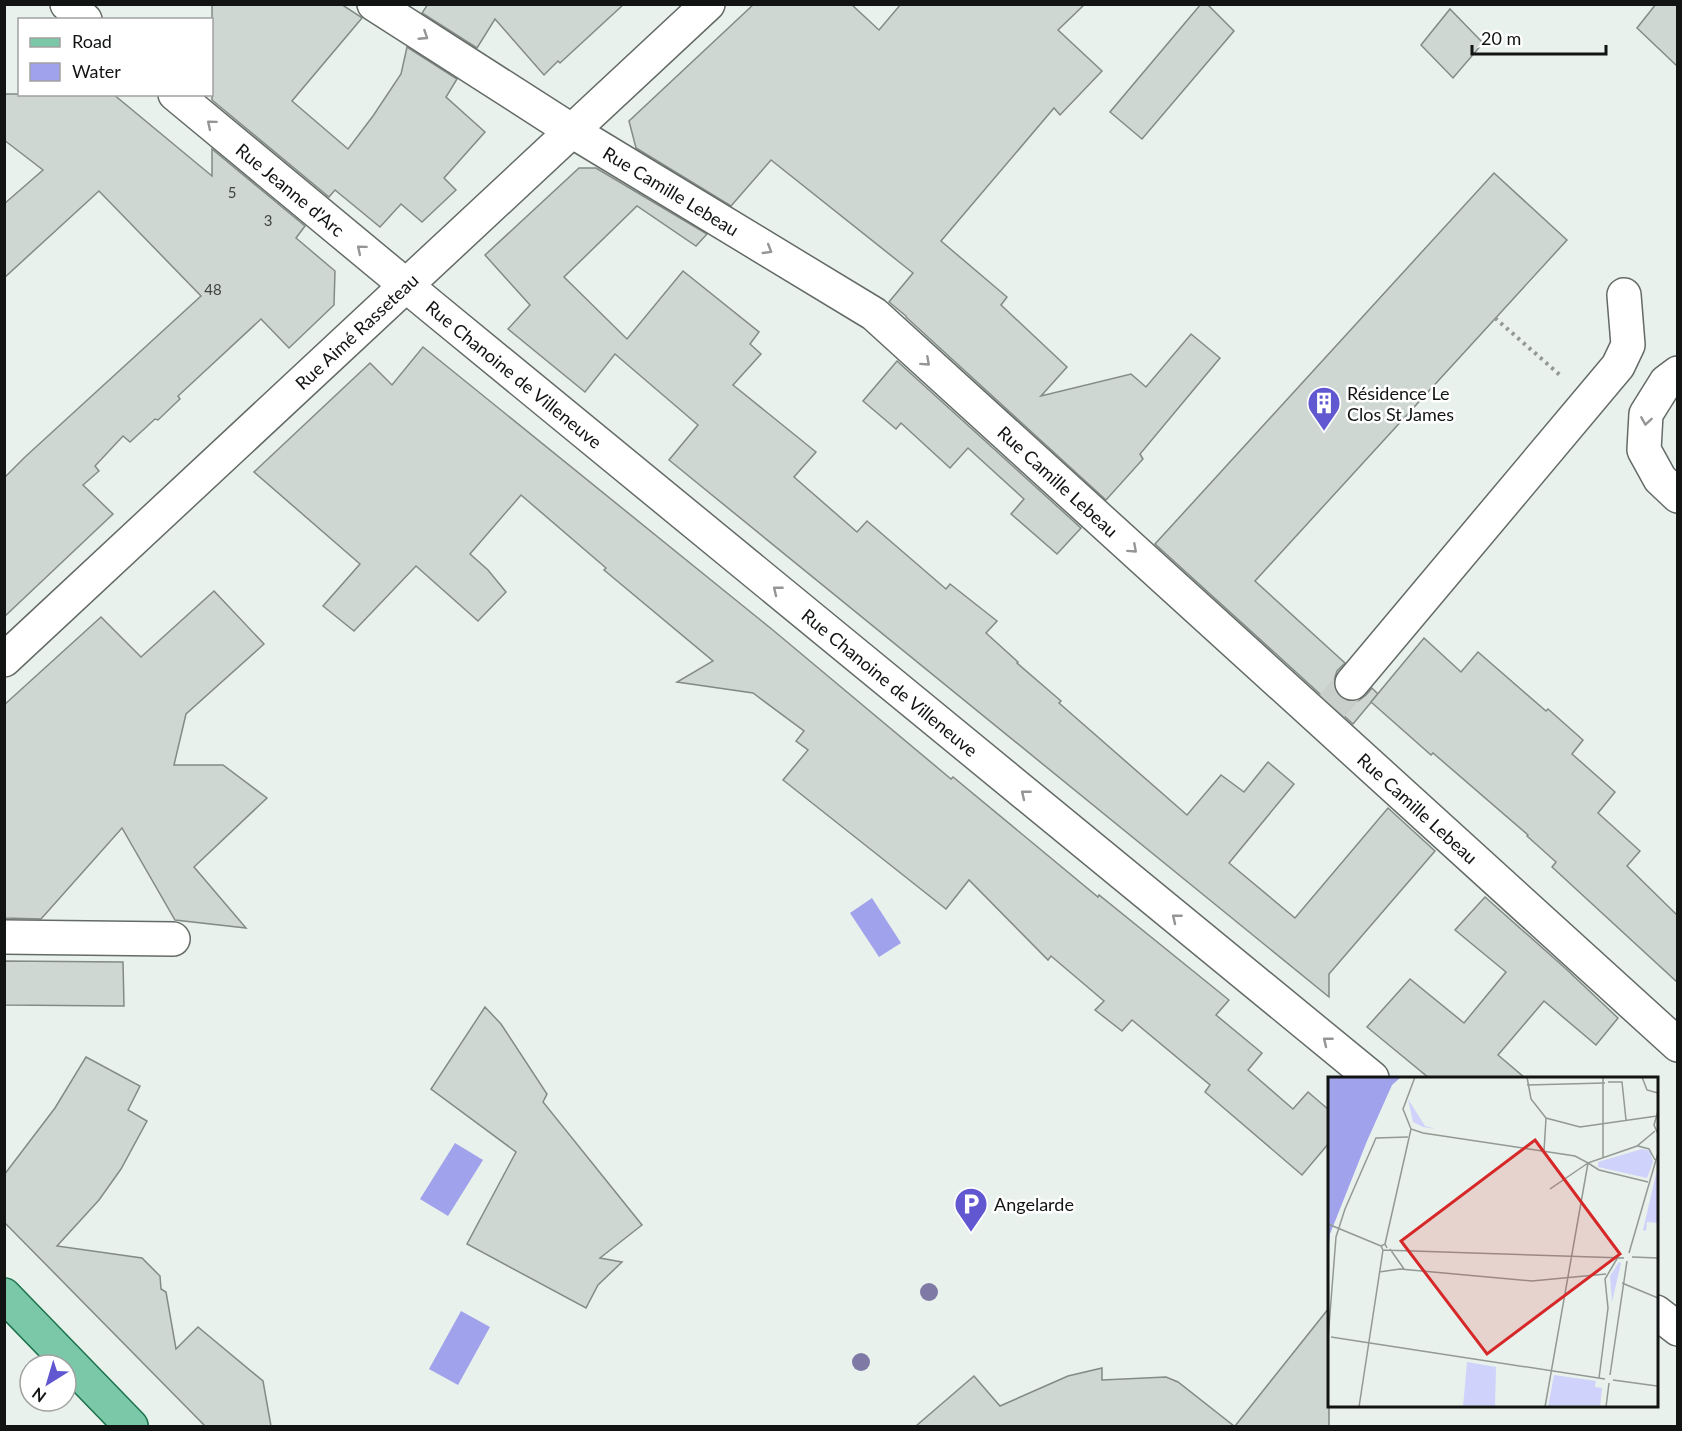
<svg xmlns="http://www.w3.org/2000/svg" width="1682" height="1431" font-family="Lato,sans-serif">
  <rect width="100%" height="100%" fill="#e9f1ec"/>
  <!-- water -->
  <g fill="#a0a3eb">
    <polygon points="872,898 901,943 879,957 850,913"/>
    <polygon points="455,1143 483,1160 448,1216 420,1199"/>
    <polygon points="461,1311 490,1327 458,1385 429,1369"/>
  </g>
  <!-- building -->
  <g fill="#cfd7d2" stroke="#838b86" stroke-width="1.5">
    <polygon points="212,4 341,4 361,17 362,18 292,101 348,149 373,116 401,74 407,47 457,79 446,97 485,132 444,178 456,190 422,222 401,204 380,227 335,190 329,197 212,100"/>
    <polygon points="428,4 624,4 560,63 558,61 544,75 495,19 477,48 422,13"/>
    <polygon points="754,4 851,4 879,30 901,4 1085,4 1058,30 1102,71 1060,115 1054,108 941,241 1007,297 1001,305 1067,367 1041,396 1131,374 1146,387 1191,334 1220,358 1140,454 1143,459 1106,500 906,317 906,316 889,302 913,273 771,160 731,206 636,148 629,121"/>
    <polygon points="1201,4 1207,4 1234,31 1142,139 1110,112"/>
    <polygon points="1656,4 1677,4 1677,66 1637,28"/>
    <polygon points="1450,9 1483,43 1453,78 1421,45"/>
    <polygon points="4,94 113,94 212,176 212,149 305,226 296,238 335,271 334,305 289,348 261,319 178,396 180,399 158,420 155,419 130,442 123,436 95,466 99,471 83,485 113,514 4,617 4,478 25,457 201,296 99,191 4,278 4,204 43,170 4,140"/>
    <polygon points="579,168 596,168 707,234 696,246 637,206 564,277 627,339 683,271 759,332 750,344 761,354 733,385 816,452 794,477 857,532 867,521 946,589 950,584 997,621 986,633 1018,662 1017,663 1061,701 1059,703 1187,815 1221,775 1244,792 1268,762 1294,784 1229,863 1295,918 1388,808 1435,851 1329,974 1329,997 669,460 698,425 615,354 585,392 508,329 530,305 485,255"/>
    <polygon points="1494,173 1567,240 1255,581 1345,663 1337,671 1334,680 1334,689 1340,697 1348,701 1358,701 1366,695 1372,688 1378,694 1353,724 1155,544"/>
    <polygon points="423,347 774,631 951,779 953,777 1098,897 1099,895 1229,1000 1216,1015 1262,1053 1248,1070 1293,1109 1308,1092 1329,1110 1329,1143 1302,1175 1205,1092 1210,1085 1132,1020 1122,1031 1095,1010 1104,1001 1051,956 1048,960 969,880 946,909 783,780 808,750 796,741 804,731 753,693 677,682 713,661 604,570 606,568 521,495 470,554 488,570 506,592 478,621 416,566 354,631 323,606 360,564 254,472 370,363 392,385"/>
    <polygon points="897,361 1081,528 1057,554 1011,514 1024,499 968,448 950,468 901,423 896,429 863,401"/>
    <polygon points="214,591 264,644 186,714 174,765 223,765 267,798 194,867 246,928 175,920 122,828 41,919 4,918 4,705 101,617 141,657"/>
    <polygon points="1424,638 1461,672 1478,652 1546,711 1548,709 1583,740 1572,754 1615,792 1598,813 1640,851 1627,866 1677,915 1677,982 1552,867 1556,862 1527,836 1528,835 1433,753 1431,755 1371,702"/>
    <polygon points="1485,897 1565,968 1618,1018 1596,1045 1544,1001 1498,1055 1525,1078 1429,1078 1367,1027 1410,979 1464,1023 1506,972 1455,930"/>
    <polygon points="4,961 123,962 124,1006 4,1005"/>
    <polygon points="485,1007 501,1024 547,1094 543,1102 642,1225 600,1258 622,1262 598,1285 586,1308 467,1244 516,1152 431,1089"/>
    <polygon points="86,1057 140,1086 128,1110 147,1121 121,1169 99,1200 57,1246 142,1258 160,1276 161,1289 166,1292 176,1349 198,1327 263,1381 271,1426 205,1426 4,1222 4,1175 55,1108"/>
    <polygon points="1329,1308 1329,1426 1235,1426"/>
    <polygon points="1102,1368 1102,1380 1166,1377 1178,1382 1234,1426 916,1426 974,1376 1000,1406 1068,1376"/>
  </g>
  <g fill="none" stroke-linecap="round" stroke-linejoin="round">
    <!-- minor-tunnel -->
    <polyline stroke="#c9d0cb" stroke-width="33" stroke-dasharray="33 16" stroke-linecap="butt" points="1332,706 1352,683"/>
    <!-- minor casing -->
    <g stroke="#646b67" stroke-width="36">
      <g id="minor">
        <polyline points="67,4 85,20"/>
        <path id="s1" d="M374,4L572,131L874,314L1678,1045"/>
        <path id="s2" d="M175,94L432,307L1372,1078"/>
        <polyline points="1678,373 1666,382 1646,414 1644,450 1660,479 1678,496"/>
        <path id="s3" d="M4,660L708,4"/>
        <polyline points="1352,683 1618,366 1628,345 1624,295"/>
        <polyline points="4,937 173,939"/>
        <polyline points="1656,1312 1678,1329"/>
      </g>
    </g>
    <!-- major casing -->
    <g stroke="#1c724d" stroke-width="36">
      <polyline id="major" points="4,1295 131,1426"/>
    </g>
    <!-- path -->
    <polyline stroke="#929894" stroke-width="4" stroke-dasharray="3 4.5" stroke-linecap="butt" points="1495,318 1560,375"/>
    <!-- minor -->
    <use href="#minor" stroke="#fff" stroke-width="33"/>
    <!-- major -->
    <use href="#major" stroke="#7ac8a7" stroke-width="33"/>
  </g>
  <!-- trees -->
  <g fill="#7e7aa5">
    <circle cx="929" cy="1292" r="9"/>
    <circle cx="861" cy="1362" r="9"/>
  </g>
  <!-- one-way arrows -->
  <defs><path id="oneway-chevron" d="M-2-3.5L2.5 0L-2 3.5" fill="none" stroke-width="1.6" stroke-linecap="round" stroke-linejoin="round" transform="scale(1.5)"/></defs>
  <g stroke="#949594">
    <use href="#oneway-chevron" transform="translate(424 36) rotate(33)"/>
    <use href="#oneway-chevron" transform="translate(211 124) rotate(-140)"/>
    <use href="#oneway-chevron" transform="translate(361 249) rotate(-140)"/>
    <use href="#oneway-chevron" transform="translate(768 250) rotate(31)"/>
    <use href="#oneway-chevron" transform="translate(926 362) rotate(42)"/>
    <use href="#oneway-chevron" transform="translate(1646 421) rotate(99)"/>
    <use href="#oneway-chevron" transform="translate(1133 549) rotate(42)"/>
    <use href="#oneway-chevron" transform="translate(777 590) rotate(-141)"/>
    <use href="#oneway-chevron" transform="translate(1025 794) rotate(-141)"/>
    <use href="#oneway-chevron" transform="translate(1176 918) rotate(-141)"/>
    <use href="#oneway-chevron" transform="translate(1327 1041) rotate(-141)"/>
  </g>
  <!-- icons -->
  <defs>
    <g id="building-pin" transform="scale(1.725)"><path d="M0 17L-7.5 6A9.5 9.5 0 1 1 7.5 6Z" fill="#6158d1" stroke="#fff"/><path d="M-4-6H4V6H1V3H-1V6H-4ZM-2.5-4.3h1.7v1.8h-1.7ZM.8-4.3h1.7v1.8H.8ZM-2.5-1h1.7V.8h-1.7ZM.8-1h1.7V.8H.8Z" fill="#fff"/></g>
    <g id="parking-pin" transform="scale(1.725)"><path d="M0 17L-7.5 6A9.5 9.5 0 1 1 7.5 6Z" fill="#6158d1" stroke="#fff"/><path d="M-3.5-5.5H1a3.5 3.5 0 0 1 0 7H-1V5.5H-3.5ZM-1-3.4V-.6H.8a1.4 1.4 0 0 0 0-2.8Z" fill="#fff"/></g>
  </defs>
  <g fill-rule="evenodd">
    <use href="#building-pin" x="1324" y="403"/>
    <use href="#parking-pin" x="971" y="1204"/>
  </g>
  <g text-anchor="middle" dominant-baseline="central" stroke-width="5" stroke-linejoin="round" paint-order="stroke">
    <!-- number labels -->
    <g font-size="15" fill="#404542">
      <text x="232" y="192">5</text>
      <text x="268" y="220">3</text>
      <text x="213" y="289">48</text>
    </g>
    <!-- street labels -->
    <g font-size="18" fill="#111412" stroke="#fff">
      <text stroke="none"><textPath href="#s2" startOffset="150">Rue Jeanne d'Arc</textPath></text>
      <text stroke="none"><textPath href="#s1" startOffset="351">Rue Camille Lebeau</textPath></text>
      <text stroke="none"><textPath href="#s3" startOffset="482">Rue Aimé Rasseteau</textPath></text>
      <text stroke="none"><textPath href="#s2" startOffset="440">Rue Chanoine de Villeneuve</textPath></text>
      <text stroke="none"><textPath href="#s1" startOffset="837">Rue Camille Lebeau</textPath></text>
      <text stroke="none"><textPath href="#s2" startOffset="926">Rue Chanoine de Villeneuve</textPath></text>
      <text stroke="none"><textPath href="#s1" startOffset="1323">Rue Camille Lebeau</textPath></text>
    </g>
    <!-- poi labels -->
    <g font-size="18" fill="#111412" stroke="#fff" text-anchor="start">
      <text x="1347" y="393">Résidence Le<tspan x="1347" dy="21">Clos St James</tspan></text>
      <text x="994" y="1204">Angelarde</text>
    </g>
  </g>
  <!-- overview -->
  <g transform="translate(1328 1077)">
    <rect width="330" height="330" fill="#e9f1ec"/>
    <path d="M80,22L97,49L108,52L95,50L85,45ZM314,72L322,74L325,85L319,101L270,90V85ZM330,89V146L319,145L318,154L315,153ZM291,185L293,186L284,225L282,199ZM139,285L168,290L167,330H135ZM226,298L268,304L267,310L274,311L272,330H220Z" fill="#cfd2fa"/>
    <path d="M0,0H73L64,8L39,64L2,157L0,178Z" fill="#a0a3eb"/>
    <path fill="none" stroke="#939995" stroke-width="1.5" d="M87,0L75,32L83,52L95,56L247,79L260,86L309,69L327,54M199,0L203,22L218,41L252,50L329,39M314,0L319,13L330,16M280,5H294L298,43M199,8L277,6M330,34L326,48L330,57M310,69L321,72L327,83M216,74L218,41M275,80V0M260,86L271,93L320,105M222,112L260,86M0,147L53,169M57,167L83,52M59,171L57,167L53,169L55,173L296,181M62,172L76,192M301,176L330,76M304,180L330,181M51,195L72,192L204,204L278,197M294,206L330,221M3,260L277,302M0,262L8,160L17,132L48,61L80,60M282,298L299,184M271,301L280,231L277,202L290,180M285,303L329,309M31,330L55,173M217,330L260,86M278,330L281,306"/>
    <path fill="#d62828" fill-opacity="0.15" stroke="#d62828" stroke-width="3" d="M207,63L292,177L159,277L73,164Z"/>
    <rect width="330" height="330" fill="none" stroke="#111412" stroke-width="3"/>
  </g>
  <!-- border -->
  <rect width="1682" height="1431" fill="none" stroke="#111412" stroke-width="12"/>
  <!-- legend -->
  <rect x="18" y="18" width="195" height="78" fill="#ffffff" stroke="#a0a1a0" stroke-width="1.5"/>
  <rect x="30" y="38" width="30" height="9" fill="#7ac8a7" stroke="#a0a1a0" stroke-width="1.5"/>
  <text x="72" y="48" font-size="18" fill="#111412">Road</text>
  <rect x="30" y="63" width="30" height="18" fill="#a0a3eb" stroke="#a0a1a0" stroke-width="1.5"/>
  <text x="72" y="78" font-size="18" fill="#111412">Water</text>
  <!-- north arrow -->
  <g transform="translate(48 1383) rotate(217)"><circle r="28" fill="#ffffff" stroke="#a0a1a0" stroke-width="1.5"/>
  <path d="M0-4.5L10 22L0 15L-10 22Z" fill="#6158d1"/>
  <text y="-9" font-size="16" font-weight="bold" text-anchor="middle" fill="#111412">N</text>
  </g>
  <!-- scale -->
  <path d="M1472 45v9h134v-9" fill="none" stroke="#111412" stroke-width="3"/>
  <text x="1481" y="45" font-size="18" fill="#111412" stroke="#ffffff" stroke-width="4.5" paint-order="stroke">20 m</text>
</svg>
